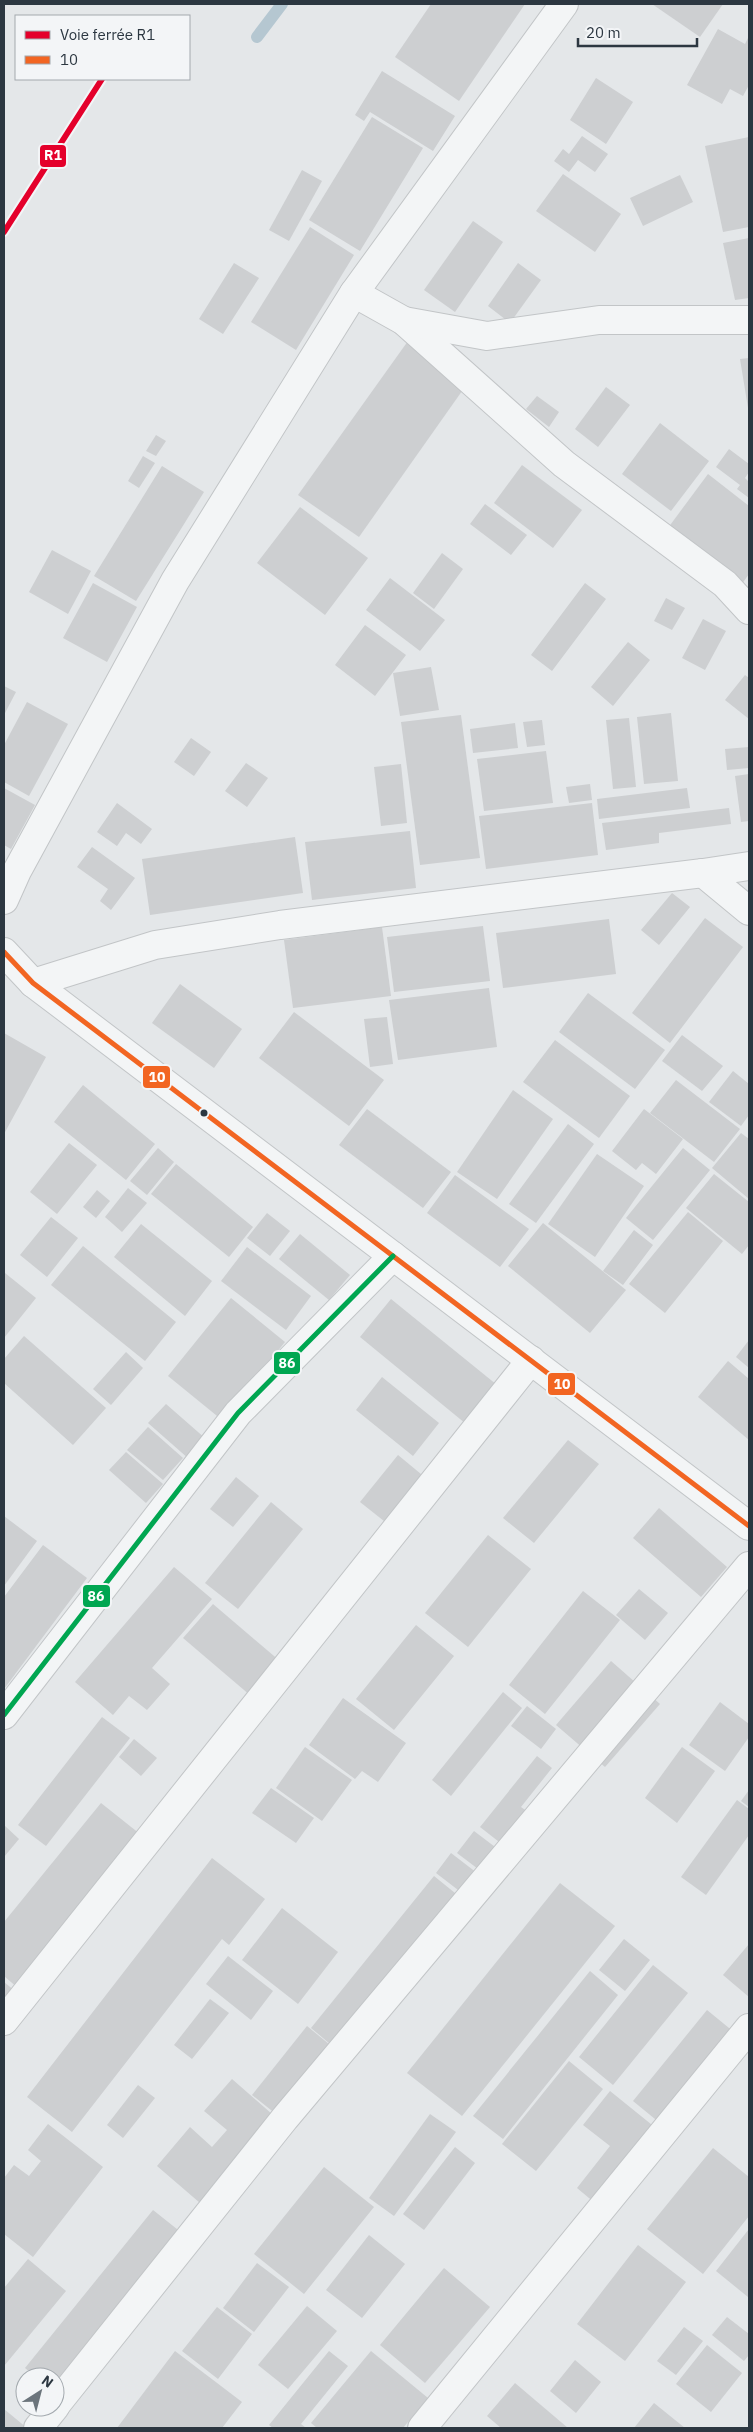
<svg xmlns="http://www.w3.org/2000/svg" width="753" height="2432" font-family="'IBM Plex Sans',sans-serif">
  <rect width="100%" height="100%" fill="#e4e7e9"/>
  <g fill="none" stroke-linecap="round" stroke-linejoin="round">
    <!-- stream -->
    <polyline stroke="#b5c7d1" stroke-width="12" points="257,37 282,4"/>
  </g>
  <!-- building -->
  <g fill="#cdcfd1">
    <polygon points="431,4 525,4 459,101 395,57"/>
    <polygon points="652,4 723,4 700,37"/>
    <polygon points="718,29 745,44 749,36 749,85 743,96 730,89 722,104 687,85"/>
    <polygon points="382,71 455,116 433,151 370,112 364,121 355,115"/>
    <polygon points="596,78 633,102 606,144 570,120"/>
    <polygon points="372,117 423,148 360,251 309,220"/>
    <polygon points="582,136 608,154 595,172 578,160 569,172 554,161 563,149 569,154"/>
    <polygon points="749,137 749,227 723,232 705,146"/>
    <polygon points="302,170 322,181 289,241 269,230"/>
    <polygon points="563,174 621,214 595,252 536,211"/>
    <polygon points="680,175 693,202 643,226 630,198"/>
    <polygon points="473,221 503,242 455,312 424,290"/>
    <polygon points="310,227 354,255 296,350 251,322"/>
    <polygon points="749,238 749,298 735,300 723,243"/>
    <polygon points="234,263 259,278 223,334 199,319"/>
    <polygon points="518,263 541,280 510,323 488,306"/>
    <polygon points="408,341 467,384 359,537 298,495"/>
    <polygon points="749,358 749,407 748,408 740,359"/>
    <polygon points="606,387 630,405 598,447 575,429"/>
    <polygon points="537,396 559,412 549,427 526,409"/>
    <polygon points="660,423 709,461 671,511 622,474"/>
    <polygon points="156,435 166,441 156,456 146,451"/>
    <polygon points="729,449 749,464 749,472 745,478 749,482 749,498 737,489 740,485 716,467"/>
    <polygon points="143,456 155,463 139,488 128,481"/>
    <polygon points="522,465 582,510 553,548 494,503"/>
    <polygon points="162,466 204,492 136,601 94,576"/>
    <polygon points="708,474 749,506 749,574 739,588 665,532"/>
    <polygon points="485,504 527,535 511,555 470,524"/>
    <polygon points="300,507 368,558 325,615 257,563"/>
    <polygon points="52,550 91,571 68,614 29,592"/>
    <polygon points="442,553 463,569 434,609 413,593"/>
    <polygon points="390,578 445,620 420,651 366,610"/>
    <polygon points="93,583 137,607 107,662 63,638"/>
    <polygon points="585,583 606,599 552,671 531,655"/>
    <polygon points="666,598 685,608 672,630 654,621"/>
    <polygon points="703,619 726,631 705,670 682,658"/>
    <polygon points="365,625 406,655 375,696 335,665"/>
    <polygon points="628,642 650,660 613,706 591,687"/>
    <polygon points="431,667 439,710 400,716 393,673"/>
    <polygon points="745,675 749,678 749,719 725,700"/>
    <polygon points="4,686 16,692 4,715"/>
    <polygon points="27,702 68,724 29,796 4,782 4,745"/>
    <polygon points="671,713 678,781 644,784 637,717"/>
    <polygon points="461,715 480,858 420,865 401,722"/>
    <polygon points="629,718 636,787 613,789 606,720"/>
    <polygon points="542,720 545,745 527,747 523,722"/>
    <polygon points="515,723 518,748 473,753 470,729"/>
    <polygon points="191,738 211,752 194,776 174,762"/>
    <polygon points="749,747 749,768 727,770 725,749"/>
    <polygon points="546,751 553,803 484,811 477,759"/>
    <polygon points="246,763 268,778 247,807 225,791"/>
    <polygon points="401,764 407,823 381,826 374,767"/>
    <polygon points="749,774 749,821 741,822 735,776"/>
    <polygon points="590,784 592,800 569,803 566,787"/>
    <polygon points="4,788 35,805 11,849 4,845"/>
    <polygon points="687,788 690,808 599,819 597,799"/>
    <polygon points="117,803 152,829 141,844 126,833 117,846 97,832"/>
    <polygon points="592,803 598,855 486,869 479,816"/>
    <polygon points="729,808 731,824 659,833 659,843 606,850 602,823"/>
    <polygon points="410,831 416,888 312,900 305,842"/>
    <polygon points="295,837 303,893 150,915 142,859"/>
    <polygon points="92,847 135,878 111,910 100,901 108,889 77,867"/>
    <polygon points="672,893 690,907 659,945 641,930"/>
    <polygon points="705,918 743,947 670,1043 632,1013"/>
    <polygon points="609,919 616,974 503,988 496,933"/>
    <polygon points="483,926 490,981 394,992 387,937"/>
    <polygon points="382,927 391,996 293,1008 284,940"/>
    <polygon points="180,984 242,1029 214,1068 152,1023"/>
    <polygon points="489,988 497,1047 398,1060 389,1000"/>
    <polygon points="588,993 665,1050 635,1089 559,1032"/>
    <polygon points="294,1012 384,1080 349,1126 259,1058"/>
    <polygon points="387,1017 393,1064 370,1067 364,1019"/>
    <polygon points="4,1033 46,1057 4,1134"/>
    <polygon points="682,1035 723,1066 702,1091 662,1061"/>
    <polygon points="555,1040 630,1096 599,1138 523,1082"/>
    <polygon points="733,1071 749,1084 749,1115 741,1126 709,1102"/>
    <polygon points="676,1080 740,1129 714,1162 650,1113"/>
    <polygon points="83,1085 155,1144 126,1180 54,1122"/>
    <polygon points="513,1090 553,1119 497,1199 457,1172"/>
    <polygon points="367,1109 451,1172 423,1208 339,1145"/>
    <polygon points="644,1109 683,1139 656,1174 642,1163 636,1170 612,1151"/>
    <polygon points="568,1124 594,1144 536,1223 509,1204"/>
    <polygon points="741,1133 749,1139 749,1199 712,1168"/>
    <polygon points="69,1143 97,1165 57,1214 30,1192"/>
    <polygon points="158,1148 174,1162 147,1195 130,1181"/>
    <polygon points="683,1148 710,1170 653,1240 626,1218"/>
    <polygon points="597,1154 644,1186 595,1257 548,1224"/>
    <polygon points="176,1164 253,1227 229,1257 151,1194"/>
    <polygon points="714,1174 749,1202 749,1245 742,1254 686,1208"/>
    <polygon points="455,1175 529,1229 500,1267 427,1213"/>
    <polygon points="128,1188 147,1203 122,1232 105,1217"/>
    <polygon points="97,1190 110,1201 96,1218 83,1207"/>
    <polygon points="688,1212 723,1241 665,1313 629,1284"/>
    <polygon points="267,1213 290,1231 270,1256 247,1238"/>
    <polygon points="51,1217 78,1238 47,1277 20,1255"/>
    <polygon points="543,1223 626,1290 590,1333 508,1266"/>
    <polygon points="141,1224 212,1281 185,1316 114,1257"/>
    <polygon points="634,1230 653,1245 623,1285 603,1271"/>
    <polygon points="300,1234 350,1275 329,1300 279,1259"/>
    <polygon points="83,1246 176,1322 145,1361 51,1285"/>
    <polygon points="247,1247 311,1296 286,1330 221,1281"/>
    <polygon points="5,1273 36,1298 4,1338 4,1274"/>
    <polygon points="231,1298 285,1342 222,1420 168,1376"/>
    <polygon points="391,1299 502,1389 471,1428 360,1337"/>
    <polygon points="24,1336 106,1408 73,1445 4,1383 4,1359"/>
    <polygon points="749,1340 749,1368 736,1357"/>
    <polygon points="126,1352 143,1368 111,1405 93,1389"/>
    <polygon points="728,1361 749,1379 749,1440 698,1397"/>
    <polygon points="382,1377 439,1423 413,1456 356,1410"/>
    <polygon points="166,1404 206,1439 189,1459 148,1423"/>
    <polygon points="148,1427 183,1458 163,1480 127,1450"/>
    <polygon points="568,1440 599,1464 534,1543 503,1518"/>
    <polygon points="126,1452 163,1484 146,1503 109,1470"/>
    <polygon points="398,1455 427,1479 389,1525 360,1502"/>
    <polygon points="236,1477 259,1496 233,1527 210,1509"/>
    <polygon points="271,1502 303,1529 238,1609 205,1583"/>
    <polygon points="659,1508 727,1567 701,1597 633,1538"/>
    <polygon points="4,1516 37,1541 4,1586"/>
    <polygon points="488,1535 531,1569 468,1647 425,1613"/>
    <polygon points="43,1545 87,1578 4,1689 4,1597"/>
    <polygon points="174,1567 212,1599 152,1668 170,1684 147,1710 129,1696 113,1715 75,1682"/>
    <polygon points="639,1589 668,1613 645,1640 616,1615"/>
    <polygon points="583,1591 620,1620 545,1714 509,1685"/>
    <polygon points="213,1604 294,1673 264,1707 183,1638"/>
    <polygon points="416,1625 454,1656 394,1730 356,1699"/>
    <polygon points="611,1661 660,1704 605,1767 556,1725"/>
    <polygon points="503,1692 522,1708 451,1796 432,1780"/>
    <polygon points="343,1698 406,1743 378,1782 362,1771 355,1779 309,1745"/>
    <polygon points="720,1702 749,1724 749,1737 725,1771 689,1745"/>
    <polygon points="527,1706 556,1729 541,1749 511,1726"/>
    <polygon points="102,1717 130,1738 46,1846 18,1825"/>
    <polygon points="134,1739 157,1758 141,1776 119,1757"/>
    <polygon points="305,1747 352,1780 322,1821 276,1788"/>
    <polygon points="682,1747 715,1771 677,1823 645,1798"/>
    <polygon points="537,1756 552,1768 521,1807 538,1819 512,1852 480,1827"/>
    <polygon points="271,1788 314,1818 296,1843 252,1813"/>
    <polygon points="749,1790 749,1807 741,1801"/>
    <polygon points="737,1800 749,1809 749,1835 706,1895 681,1877"/>
    <polygon points="101,1803 150,1842 26,1995 4,1976 4,1922"/>
    <polygon points="4,1825 19,1839 4,1857"/>
    <polygon points="474,1831 503,1853 486,1875 457,1853"/>
    <polygon points="451,1853 490,1883 475,1903 436,1873"/>
    <polygon points="212,1858 265,1899 229,1945 222,1939 72,2132 27,2097"/>
    <polygon points="434,1876 471,1906 348,2059 311,2028"/>
    <polygon points="560,1883 615,1926 462,2116 407,2073"/>
    <polygon points="282,1908 338,1952 298,2004 242,1960"/>
    <polygon points="624,1939 650,1960 625,1991 599,1970"/>
    <polygon points="749,1944 749,1997 723,1975"/>
    <polygon points="228,1956 273,1991 251,2020 206,1984"/>
    <polygon points="653,1965 688,1993 613,2085 579,2057"/>
    <polygon points="590,1971 618,1995 503,2139 473,2116"/>
    <polygon points="4,1982 20,1995 4,2015"/>
    <polygon points="210,1999 229,2013 192,2059 174,2045"/>
    <polygon points="707,2010 740,2037 666,2128 633,2101"/>
    <polygon points="307,2026 346,2058 291,2126 252,2095"/>
    <polygon points="569,2061 603,2089 536,2171 502,2144"/>
    <polygon points="232,2079 288,2128 214,2215 157,2166 190,2127 212,2147 227,2130 204,2111"/>
    <polygon points="138,2085 155,2098 123,2138 107,2125"/>
    <polygon points="610,2091 662,2133 601,2208 577,2188 610,2146 583,2125"/>
    <polygon points="430,2114 456,2132 394,2216 369,2198"/>
    <polygon points="48,2124 103,2167 33,2257 4,2234 4,2178 14,2165 29,2176 41,2161 28,2150"/>
    <polygon points="455,2147 475,2163 424,2230 403,2214"/>
    <polygon points="713,2148 749,2177 749,2216 703,2274 647,2229"/>
    <polygon points="324,2167 374,2207 304,2294 254,2254"/>
    <polygon points="153,2210 192,2241 55,2392 55,2377 36,2377 25,2368"/>
    <polygon points="749,2229 749,2296 748,2297 716,2271"/>
    <polygon points="369,2235 405,2264 362,2318 326,2290"/>
    <polygon points="638,2245 686,2282 625,2361 577,2324"/>
    <polygon points="28,2259 66,2291 4,2366 4,2288"/>
    <polygon points="257,2263 289,2287 254,2332 223,2308"/>
    <polygon points="444,2268 490,2307 425,2383 380,2345"/>
    <polygon points="307,2306 337,2331 288,2389 258,2365"/>
    <polygon points="217,2307 252,2334 218,2379 182,2351"/>
    <polygon points="727,2317 749,2334 749,2355 744,2361 712,2335"/>
    <polygon points="684,2327 703,2341 676,2375 657,2361"/>
    <polygon points="707,2345 742,2373 711,2412 676,2384"/>
    <polygon points="175,2351 242,2402 222,2428 117,2428"/>
    <polygon points="329,2351 348,2366 301,2424 306,2428 273,2428 269,2425"/>
    <polygon points="371,2351 428,2398 403,2428 317,2428 311,2423"/>
    <polygon points="575,2360 601,2382 576,2413 550,2391"/>
    <polygon points="515,2383 568,2428 501,2428 487,2416"/>
    <polygon points="654,2403 685,2428 634,2428"/>
    <polygon points="4,2409 27,2428 4,2428"/>
  </g>
  <g fill="none" stroke-linecap="round" stroke-linejoin="round">
    <!-- minor casing -->
    <g stroke="#c2c5c7" stroke-width="30">
      <g id="minor">
        <polyline points="354,293 404,321 564,464 725,584 749,610"/>
        <polyline points="404,321 487,336 599,320 749,320"/>
        <polyline points="703,873 749,911"/>
        <polyline points="33,983 155,945 280,925 703,873 749,866"/>
        <polyline points="4,1715 238,1413 393,1256"/>
        <polyline points="4,2021 531,1360"/>
        <polyline points="55,2406 285,2118 749,1566"/>
        <polyline points="38,2428 55,2407"/>
        <polyline points="422,2428 749,2028"/>
      </g>
    </g>
    <!-- tertiary casing -->
    <g stroke="#c2c5c7" stroke-width="30">
      <g id="tertiary">
        <polyline points="4,900 17,871 175,581 354,293 564,4"/>
        <polyline points="4,952 33,983 749,1526"/>
      </g>
    </g>
    <!-- minor -->
    <use href="#minor" stroke="#f3f5f6" stroke-width="28"/>
    <!-- tertiary -->
    <use href="#tertiary" stroke="#f3f5f6" stroke-width="28"/>
    <!-- bus-1 casing -->
    <g stroke="#f3f5f7" stroke-width="9">
      <polyline id="bus-1" points="4,952 33,983 749,1526"/>
    </g>
    <!-- bus-2 casing -->
    <g stroke="#f3f5f7" stroke-width="9">
      <polyline id="bus-2" points="4,1715 238,1413 393,1256"/>
    </g>
    <!-- bus-1 -->
    <use href="#bus-1" stroke="#f26522" stroke-width="5"/>
    <!-- bus-2 -->
    <use href="#bus-2" stroke="#00a651" stroke-width="5"/>
    <!-- rail-1 casing -->
    <g stroke="#f3f5f7" stroke-width="10">
      <polyline id="rail-1" points="4,232 102,79"/>
    </g>
    <!-- rail-1 -->
    <use href="#rail-1" stroke="#e4002b" stroke-width="6"/>
  </g>
  <!-- markers -->
  <circle fill="#2c3741" stroke="#f3f5f7" stroke-width="2" cx="204" cy="1113" r="4.5"/>
  <g stroke="#f3f5f7" stroke-width="2">
    <rect x="39" y="144" width="28" height="24" rx="5" fill="#e4002b"/>
    <rect x="142" y="1065" width="29" height="24" rx="5" fill="#f26522"/>
    <rect x="273" y="1351" width="28" height="24" rx="5" fill="#00a651"/>
    <rect x="547" y="1372" width="29" height="24" rx="5" fill="#f26522"/>
    <rect x="82" y="1584" width="29" height="24" rx="5" fill="#00a651"/>
  </g>
  <g font-size="14" text-anchor="middle" font-weight="bold" fill="#fff">
    <text x="53" y="160">R1</text>
    <text x="157" y="1082">10</text>
    <text x="287" y="1368">86</text>
    <text x="562" y="1389">10</text>
    <text x="96" y="1601">86</text>
  </g>
  <!-- border -->
  <rect width="753" height="2432" fill="none" stroke="#2c3741" stroke-width="10"/>
  <!-- legend -->
  <rect x="15" y="15" width="175" height="65" fill="#f3f5f7" stroke="#a3a9ae"/>
  <rect x="25" y="31" width="25" height="8" fill="#e4002b" stroke="#a3a9ae"/>
  <text x="60" y="40" font-size="15" fill="#2c3741">Voie ferrée R1</text>
  <rect x="25" y="56" width="25" height="8" fill="#f26522" stroke="#a3a9ae"/>
  <text x="60" y="65" font-size="15" fill="#2c3741">10</text>
  <!-- north arrow -->
  <g transform="translate(40 2392) rotate(36)"><circle r="24" fill="#f3f5f7" stroke="#a3a9ae"/>
  <path d="M0-4L9 19L0 12L-9 19Z" fill="#6c757c"/>
  <text y="-8" font-size="14" font-weight="bold" text-anchor="middle" fill="#2c3741">N</text>
  </g>
  <!-- scale -->
  <path d="M578 38v8h119v-8" fill="none" stroke="#2c3741" stroke-width="2.5"/>
  <text x="586" y="38" font-size="15" fill="#2c3741" stroke="#f3f5f7" stroke-width="4" paint-order="stroke">20 m</text>
</svg>
